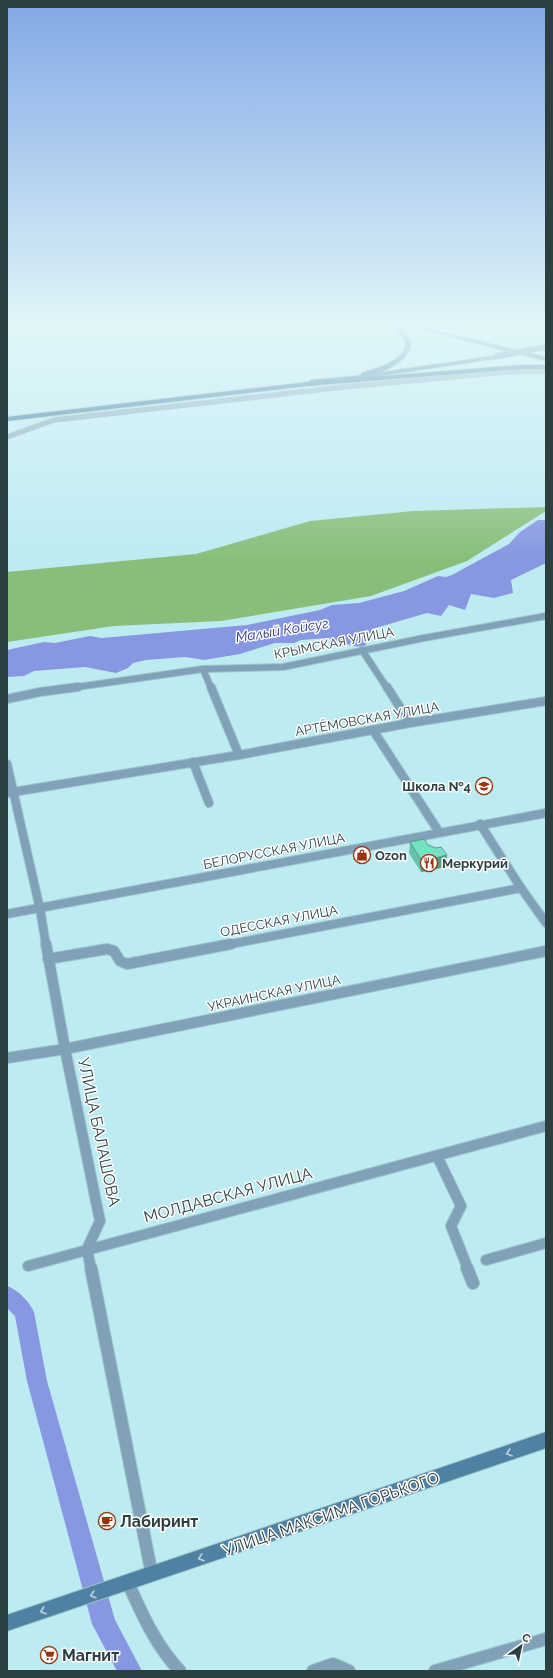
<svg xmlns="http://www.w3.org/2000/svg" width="553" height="1678" font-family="Raleway,sans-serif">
  <rect width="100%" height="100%" fill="#bdebf2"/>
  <!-- forest -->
  <polygon fill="#88be7a" points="546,507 546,511 467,561 371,596 221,621 114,626 7,642 7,572 196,554 310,521 413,511"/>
  <!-- water -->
  <polygon fill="#8797e1" points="538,520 546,520 546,563 511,580 513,593 494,598 471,594 465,610 449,605 441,616 427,613 372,629 370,639 364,647 353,646 328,638 301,640 294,643 275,643 240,654 204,660 185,657 146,660 133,663 128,668 116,673 85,667 34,671 24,676 7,677 7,650 44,642 55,643 90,636 102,638 247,625 320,610 332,605 359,603 404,591 438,576 446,577 452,575 509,544 520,532"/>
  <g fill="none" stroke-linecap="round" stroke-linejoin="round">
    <!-- river -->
    <path fill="#8797e1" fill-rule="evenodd" d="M7,1286C18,1290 29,1301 34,1312L47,1381L115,1620L142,1671H117L92,1624L27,1381L15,1316L7,1308Z"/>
    <!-- minor-far4 casing -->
    <g stroke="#9dc5cb" stroke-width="6">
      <polyline id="minor-far4" points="7,437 54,420 343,387 507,372 546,371"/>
    </g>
    <!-- minor-far3 casing -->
    <g stroke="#9dc5cb" stroke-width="8">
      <g id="minor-far3">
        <polyline points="362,650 387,688"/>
        <polyline points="203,669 211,688"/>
        <polyline points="70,688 203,669 283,667 424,638 546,616"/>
      </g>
    </g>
    <!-- minor-far2 casing -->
    <g stroke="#9dc5cb" stroke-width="10">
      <g id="minor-far2">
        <polyline points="211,687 239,755"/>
        <polyline points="387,687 410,723"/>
        <polyline points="7,699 40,692 78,687"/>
        <polyline points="373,730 439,832"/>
        <polyline points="193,762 209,803"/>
        <polyline points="7,764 40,909 46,945"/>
        <polyline points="7,793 239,755 410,723 546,701"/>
        <polyline points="480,824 521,888 546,923"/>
        <polyline points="7,914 546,813"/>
        <polyline points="226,945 521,888"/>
      </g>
    </g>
    <!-- minor-far1 casing -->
    <g stroke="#9dc5cb" stroke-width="12">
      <g id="minor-far1">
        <polyline points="46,944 65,1049 100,1221 87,1249 91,1269"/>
        <polyline points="48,959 107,949 114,951 120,961 127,964 231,944"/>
        <polyline points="7,1058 65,1049 546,951"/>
        <polyline points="437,1156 461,1206 451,1226 468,1269"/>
        <polyline points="486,1260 546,1243"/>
        <polyline points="28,1266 546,1126"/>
      </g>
    </g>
    <!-- minor casing -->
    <g stroke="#9dc5cb" stroke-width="14">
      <g id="minor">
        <polyline points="91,1268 152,1575"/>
        <polyline points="467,1268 473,1283"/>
        <path d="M128,1583C142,1614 156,1646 180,1671"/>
        <polyline points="313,1671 333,1664 349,1671"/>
        <polyline points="435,1671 546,1639"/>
      </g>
    </g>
    <!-- secondary casing -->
    <g stroke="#9dc5cb" stroke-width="2">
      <polygon id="secondary" points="546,1432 546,1448 7,1631 7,1615"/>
    </g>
    <!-- primary casing -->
    <g stroke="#9dc5cb" stroke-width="2">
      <polygon id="primary" points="499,355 501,356 501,358 347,381 345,380 320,383 317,385 7,421 7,417 308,382 311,380 354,376"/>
    </g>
    <!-- trunk casing -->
    <g stroke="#9dc5cb" stroke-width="2">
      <g id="trunk">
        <path d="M387,324C394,324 398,326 404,331C428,354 380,378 361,375V373C373,369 409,360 405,342C403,334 392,330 387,324Z"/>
        <polygon points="400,324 410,324 546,357 546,361"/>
        <polygon points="521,365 546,365 546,369 521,369 306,386 303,384 306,382"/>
      </g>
    </g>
    <!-- minor-far4 -->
    <use href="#minor-far4" stroke="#81a1b8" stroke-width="5"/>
    <!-- minor-far3 -->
    <use href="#minor-far3" stroke="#81a1b8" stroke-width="6"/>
    <!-- minor-far2 -->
    <use href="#minor-far2" stroke="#81a1b8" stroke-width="8"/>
    <!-- minor-far1 -->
    <use href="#minor-far1" stroke="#81a1b8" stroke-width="10"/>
    <!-- minor -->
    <use href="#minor" stroke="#81a1b8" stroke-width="12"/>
    <!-- secondary -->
    <use href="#secondary" fill="#4f81a3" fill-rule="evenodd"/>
    <!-- primary -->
    <use href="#primary" fill="#266993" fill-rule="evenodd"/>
    <!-- trunk -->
    <use href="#trunk" fill="#1c5e86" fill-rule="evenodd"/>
    <!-- primary-bridge casing -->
    <g stroke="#9dc5cb" stroke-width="7" stroke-linecap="butt">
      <polyline id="primary-bridge" points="497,356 546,347"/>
    </g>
    <!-- primary-bridge -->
    <use href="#primary-bridge" stroke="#266993" stroke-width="6"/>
  </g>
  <!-- wall -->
  <polygon fill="#65c2a9" points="410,842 428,845 436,848 447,855 445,867 421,872 409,853"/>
  <!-- shaded-wall -->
  <polygon fill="#539e89" points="447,855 445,867 421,872 422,861"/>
  <!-- building -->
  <polygon fill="#76e2c4" stroke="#539e89" points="424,839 428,845 436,848 441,847 447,855 422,861 410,842"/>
  <!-- one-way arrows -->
  <defs><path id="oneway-chevron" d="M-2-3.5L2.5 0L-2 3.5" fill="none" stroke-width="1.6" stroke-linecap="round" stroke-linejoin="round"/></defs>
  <g stroke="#c1d3df">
    <use href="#oneway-chevron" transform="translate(509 1453) rotate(161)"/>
    <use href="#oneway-chevron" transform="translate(201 1558) rotate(161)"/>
    <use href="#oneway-chevron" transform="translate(93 1595) rotate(162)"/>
    <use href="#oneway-chevron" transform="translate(43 1611) rotate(161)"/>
  </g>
  <!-- sky -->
  <linearGradient id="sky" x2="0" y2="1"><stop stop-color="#81a8e5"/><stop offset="0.58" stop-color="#e1f6f9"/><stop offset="1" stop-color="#e1f6f9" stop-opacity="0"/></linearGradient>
  <rect width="553" height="559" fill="url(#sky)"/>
  <!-- icons -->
  <defs>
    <g id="school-ring" transform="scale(0.9)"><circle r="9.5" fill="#fff" stroke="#99330b" stroke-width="1.5"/><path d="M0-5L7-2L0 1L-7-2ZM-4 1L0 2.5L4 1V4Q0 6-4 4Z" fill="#99330b"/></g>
    <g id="shop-ring" transform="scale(0.9)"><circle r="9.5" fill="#fff" stroke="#99330b" stroke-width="1.5"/><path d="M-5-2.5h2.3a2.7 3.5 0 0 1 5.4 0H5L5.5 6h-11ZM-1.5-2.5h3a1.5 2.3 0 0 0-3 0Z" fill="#99330b"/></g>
    <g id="restaurant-ring" transform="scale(0.9)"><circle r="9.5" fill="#fff" stroke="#99330b" stroke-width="1.5"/><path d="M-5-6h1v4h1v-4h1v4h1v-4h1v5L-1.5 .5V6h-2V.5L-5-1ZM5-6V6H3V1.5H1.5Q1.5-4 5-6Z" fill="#99330b"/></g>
    <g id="cafe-ring" transform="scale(0.9)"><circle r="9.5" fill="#fff" stroke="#99330b" stroke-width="1.5"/><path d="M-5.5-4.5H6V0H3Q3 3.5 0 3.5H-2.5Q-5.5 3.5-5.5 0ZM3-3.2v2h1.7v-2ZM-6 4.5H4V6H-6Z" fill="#99330b"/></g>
    <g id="supermarket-ring" transform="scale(0.9)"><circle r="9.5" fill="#fff" stroke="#99330b" stroke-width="1.5"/><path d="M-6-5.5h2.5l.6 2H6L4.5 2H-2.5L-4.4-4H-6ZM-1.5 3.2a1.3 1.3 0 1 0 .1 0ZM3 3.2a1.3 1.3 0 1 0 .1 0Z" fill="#99330b"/></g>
  </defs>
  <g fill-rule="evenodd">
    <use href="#school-ring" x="484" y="786"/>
    <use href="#shop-ring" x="362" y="855"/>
    <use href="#restaurant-ring" x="429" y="863"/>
    <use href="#cafe-ring" x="107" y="1521"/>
    <use href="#supermarket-ring" x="49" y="1655"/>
  </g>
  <g text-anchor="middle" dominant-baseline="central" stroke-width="3" stroke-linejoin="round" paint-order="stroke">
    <!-- street labels -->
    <g font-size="13" fill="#2c3f41" stroke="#fff">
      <text transform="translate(334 643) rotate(-11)">КРЫМСКАЯ УЛИЦА</text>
      <text transform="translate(367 719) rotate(-10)">АРТЁМОВСКАЯ УЛИЦА</text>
      <text transform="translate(274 851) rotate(-11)">БЕЛОРУССКАЯ УЛИЦА</text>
      <text transform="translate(279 921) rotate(-11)">ОДЕССКАЯ УЛИЦА</text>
      <text transform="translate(274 993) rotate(-12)">УКРАИНСКАЯ УЛИЦА</text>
    </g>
    <!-- poi labels -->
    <g font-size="13" font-weight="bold" fill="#2c3f41" stroke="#fff" text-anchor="start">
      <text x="471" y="786" text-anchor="end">Школа №4</text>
      <text x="375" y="855">Ozon</text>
      <text x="442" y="863">Меркурий</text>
    </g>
    <!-- water labels -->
    <g font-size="14" font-style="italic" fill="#292f84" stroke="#fff">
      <text transform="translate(282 630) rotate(-9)">Малый Койсуг</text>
    </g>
    <!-- near-street labels -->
    <g font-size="16" fill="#2c3f41" stroke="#fff">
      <text transform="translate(99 1132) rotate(78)">УЛИЦА БАЛАШОВА</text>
      <text transform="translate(228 1195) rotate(-15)">МОЛДАВСКАЯ УЛИЦА</text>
      <text transform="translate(331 1514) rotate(-19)">УЛИЦА МАКСИМА ГОРЬКОГО</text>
    </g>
    <!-- near-poi labels -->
    <g font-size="16" font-weight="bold" fill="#2c3f41" stroke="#fff" text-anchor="start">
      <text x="120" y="1521">Лабиринт</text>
      <text x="62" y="1655">Магнит</text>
    </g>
  </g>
  <!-- border -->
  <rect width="553" height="1678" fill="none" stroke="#2c3f41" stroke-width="16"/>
  <!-- north arrow -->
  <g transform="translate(521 1646) rotate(33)" stroke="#ffffff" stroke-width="3" paint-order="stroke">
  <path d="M0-3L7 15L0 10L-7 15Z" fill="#2c3f41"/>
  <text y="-6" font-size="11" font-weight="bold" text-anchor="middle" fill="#2c3f41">С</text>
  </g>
</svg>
